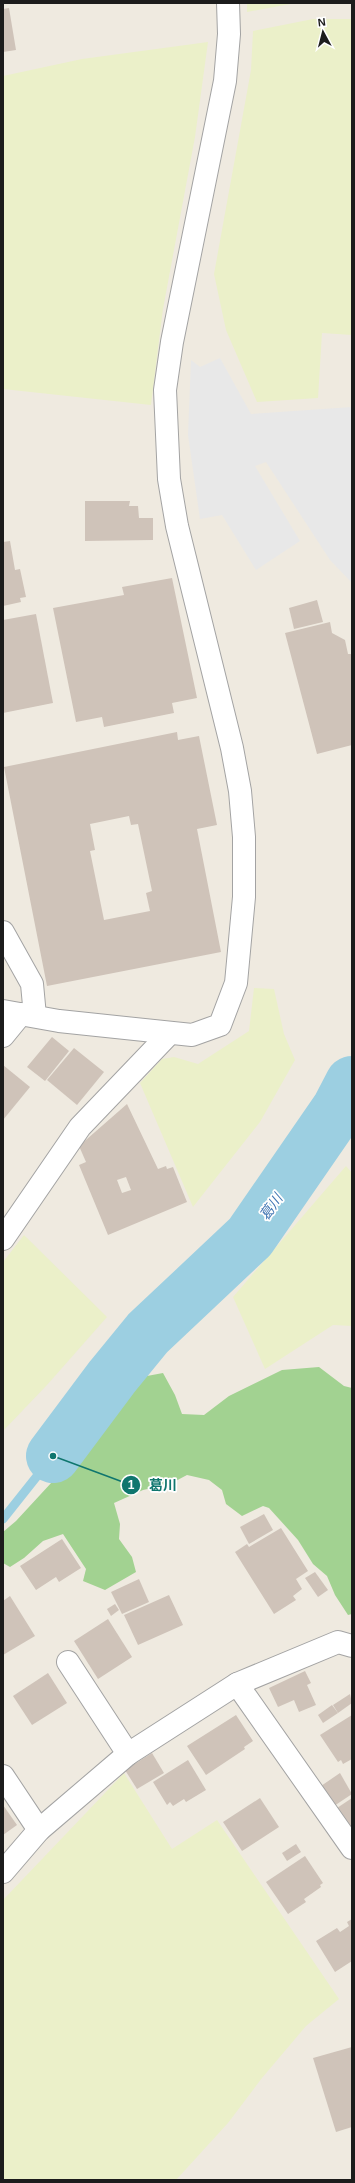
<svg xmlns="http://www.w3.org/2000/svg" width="355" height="2183" font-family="Arial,'Noto Sans JP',sans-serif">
  <rect width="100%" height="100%" fill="#efeae0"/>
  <!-- farmland -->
  <g fill="#ebf0c9">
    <polygon points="247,3 296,3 247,12"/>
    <polygon points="313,19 352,19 352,335 322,333 318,398 257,402 226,330 214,274 251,70 253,31"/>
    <polygon points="208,42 195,137 163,309 151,405 3,389 3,76 82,59"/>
    <polygon points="254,988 274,989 284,1034 295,1060 260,1122 193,1207 140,1083 162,1059 174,1057 198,1064 249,1031"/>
    <polygon points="346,1166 352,1173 352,1326 333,1325 265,1369 233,1297"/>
    <polygon points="24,1235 107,1317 47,1385 3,1431 3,1262"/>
    <polygon points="124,1773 172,1849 217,1820 339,1999 306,2026 262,2078 228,2123 176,2180 4,2180 3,1900"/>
  </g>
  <!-- forest -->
  <polygon fill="#a2d291" points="319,1367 344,1386 352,1388 352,1614 348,1615 335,1595 327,1576 313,1564 298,1540 269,1508 263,1506 242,1516 226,1504 222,1490 209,1480 187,1475 170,1484 143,1490 114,1503 120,1524 119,1539 132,1557 136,1572 105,1590 83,1581 86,1569 63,1534 43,1541 24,1558 10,1567 3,1563 3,1532 16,1521 64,1469 76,1453 100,1434 125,1391 147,1376 163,1373 175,1395 182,1414 204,1415 229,1396 282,1370"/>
  <!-- parking -->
  <polygon fill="#e8e8e8" points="220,358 251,414 352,407 352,583 330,560 266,462 255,466 300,541 256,570 222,515 200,519 188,435 191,360 200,367"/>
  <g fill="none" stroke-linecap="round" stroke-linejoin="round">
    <!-- stream -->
    <polyline stroke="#9ccfe1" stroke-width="9" points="3,1519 53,1456"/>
    <!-- river -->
    <polyline stroke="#9ccfe1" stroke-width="54" points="53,1456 112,1377 148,1333 250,1237 339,1108 352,1083"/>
  </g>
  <!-- building -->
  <g fill="#cfc3b9" fill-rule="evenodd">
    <polygon points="9,8 16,50 3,52 3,9"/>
    <polygon points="85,501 130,501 129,506 138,506 139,518 153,518 153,540 85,541"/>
    <polygon points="10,541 15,570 20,569 26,597 20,598 21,602 3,606 3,542"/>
    <polygon points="172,578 197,698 172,703 174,713 104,727 102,717 76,722 53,608 124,595 122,587"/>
    <polygon points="317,600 323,622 294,629 289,608"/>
    <polygon points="36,614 53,703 3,713 3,620"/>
    <polygon points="330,622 332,633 345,640 348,654 352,654 352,745 317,754 285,633"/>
    <path d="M177,732L178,740L199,736L217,825L197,829L221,952L47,986L4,767ZM129,816L131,825L138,824L152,891L146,893L150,911L104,920L90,851L95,850L90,824Z"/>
    <polygon points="52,1037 69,1051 45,1081 27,1067"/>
    <polygon points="74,1048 104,1072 77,1105 47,1080"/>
    <polygon points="3,1065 30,1087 3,1120"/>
    <path d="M127,1104L158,1169L166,1166L167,1169L173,1167L187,1202L108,1235L79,1165L86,1162L79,1146ZM126,1177L131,1190L122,1193L117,1180Z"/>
    <polygon points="264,1514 273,1530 249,1544 240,1527"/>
    <polygon points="281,1528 308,1571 296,1579 302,1589 293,1596 296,1600 274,1614 235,1552 247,1544 249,1547"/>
    <polygon points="62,1539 81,1568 59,1582 56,1577 36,1590 20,1566"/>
    <polygon points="315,1572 328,1590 318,1597 305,1578"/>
    <polygon points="139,1579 149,1602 122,1614 111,1592"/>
    <polygon points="169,1595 183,1625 138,1645 124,1615"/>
    <polygon points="10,1596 35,1636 3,1655 3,1601"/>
    <polygon points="115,1604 119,1610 111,1616 107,1609"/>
    <polygon points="108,1619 132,1657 98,1679 74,1641"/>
    <polygon points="305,1671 311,1683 307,1685 316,1705 299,1712 294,1700 278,1707 269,1688"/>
    <polygon points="48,1673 67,1703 32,1725 13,1696"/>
    <polygon points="350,1694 352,1703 338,1713 333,1705"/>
    <polygon points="332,1705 338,1713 323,1723 318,1715"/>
    <polygon points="236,1715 253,1741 244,1747 245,1749 206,1775 187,1746"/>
    <polygon points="352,1715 352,1759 343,1764 341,1760 338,1762 320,1735"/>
    <polygon points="152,1753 164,1773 137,1789 125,1770"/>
    <polygon points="188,1760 206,1790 186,1802 184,1799 173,1806 170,1802 167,1805 153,1782"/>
    <polygon points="340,1773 352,1794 334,1806 321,1786"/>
    <polygon points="260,1798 279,1827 242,1851 223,1822"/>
    <polygon points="352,1798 352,1831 337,1808"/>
    <polygon points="3,1805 17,1825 3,1835"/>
    <polygon points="296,1844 301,1852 287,1861 282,1853"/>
    <polygon points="305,1856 323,1883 320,1885 321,1887 304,1899 306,1902 288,1914 266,1882"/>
    <polygon points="352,1919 352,1961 335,1972 316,1941 337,1928 340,1932 349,1926 347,1922"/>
    <polygon points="352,2047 352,2127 336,2132 313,2058"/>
  </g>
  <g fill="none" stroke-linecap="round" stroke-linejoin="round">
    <!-- minor casing -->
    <g stroke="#a3a3a3" stroke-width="24">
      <g id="minor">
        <polyline points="3,932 32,984 35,1016"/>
        <polyline points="3,1011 59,1021 192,1035 220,1025 236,983 244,897 244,837 240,791 232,748 177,526 169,479 165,390 172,342 225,81 229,34 228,3"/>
        <polyline points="3,1036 21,1014"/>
        <polyline points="3,1239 80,1127 170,1033"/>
        <polyline points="68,1662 128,1754"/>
        <polyline points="237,1684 352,1848"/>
        <polyline points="3,1776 39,1830"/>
        <polyline points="3,1872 39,1830 128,1754 237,1684 338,1642 352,1646"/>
      </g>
    </g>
    <!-- minor -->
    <use href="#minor" stroke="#fff" stroke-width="22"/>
  </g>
  <g text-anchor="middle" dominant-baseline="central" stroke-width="3.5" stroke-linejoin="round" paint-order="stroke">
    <!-- water labels -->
    <g font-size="14" font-style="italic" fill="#4176b3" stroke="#fff">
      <text transform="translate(271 1207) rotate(-55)">葛川</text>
    </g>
  </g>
  <!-- callouts -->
  <path fill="none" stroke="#0f766e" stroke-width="1.5" d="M53 1456L131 1485"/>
  <g fill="#0f766e" stroke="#fff" stroke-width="1.5">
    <circle cx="53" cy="1456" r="4"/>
    <circle cx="131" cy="1485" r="10"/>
  </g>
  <g font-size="12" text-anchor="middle" font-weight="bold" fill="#fff">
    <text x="131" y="1489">1</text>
  </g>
  <g font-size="14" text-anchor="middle" font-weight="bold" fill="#0f766e" stroke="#fff" stroke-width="3.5" stroke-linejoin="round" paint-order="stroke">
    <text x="163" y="1490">葛川</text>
  </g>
  <!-- border -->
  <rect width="355" height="2183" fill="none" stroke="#1c1c1c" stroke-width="8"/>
  <!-- north arrow -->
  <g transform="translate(323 32) rotate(353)" stroke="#ffffff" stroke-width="3" paint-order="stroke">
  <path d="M0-3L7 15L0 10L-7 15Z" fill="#1c1c1c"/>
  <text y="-6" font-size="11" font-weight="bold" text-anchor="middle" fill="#1c1c1c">N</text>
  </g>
</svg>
